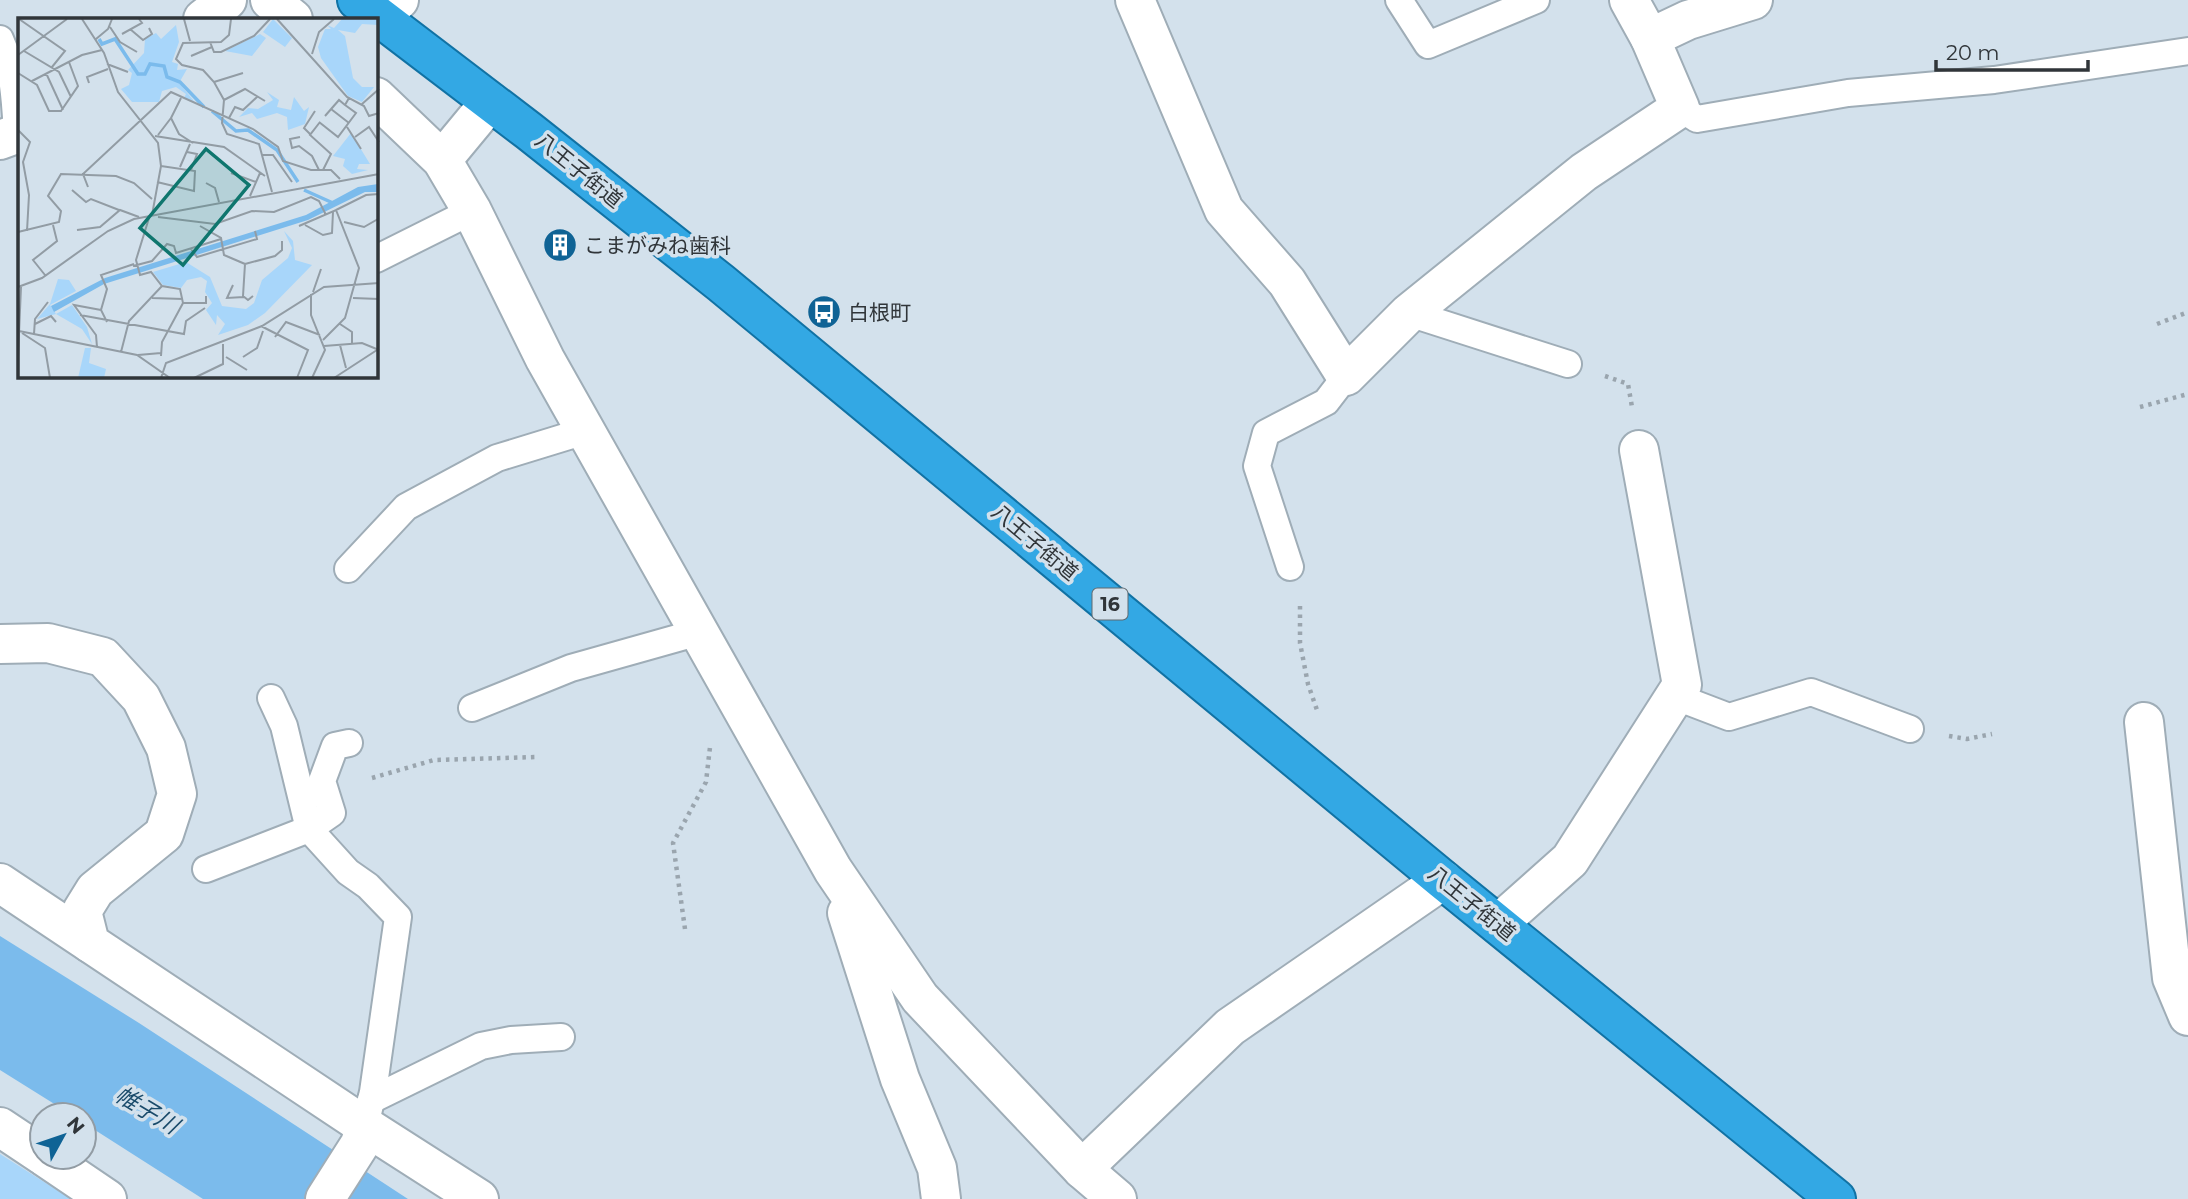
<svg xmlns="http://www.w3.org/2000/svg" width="2188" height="1199" font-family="Montserrat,'Noto Sans JP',sans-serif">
  <rect width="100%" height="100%" fill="#d3e1ec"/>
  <!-- green -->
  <polygon fill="#a8d6fa" points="0,1154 71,1199 0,1199"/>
  <!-- water -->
  <polygon fill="#7bbbec" points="0,936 139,1023 408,1199 203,1199 84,1123 84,1115 72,1115 0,1070"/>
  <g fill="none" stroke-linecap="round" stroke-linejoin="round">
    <!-- service casing -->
    <g stroke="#9fadb7" stroke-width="30">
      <g id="service">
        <polyline points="1399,0 1428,45 1536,0"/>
        <path d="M0,39C14,70 15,100 17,134"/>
        <polyline points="1680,108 1697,119 1848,93 1994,80 2188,51"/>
        <polyline points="376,259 472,211"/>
        <polyline points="1409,313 1568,364"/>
        <polyline points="1290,567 1257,466 1266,433 1326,402 1346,376"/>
        <polyline points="348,569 406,507 497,458 585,431"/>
        <polyline points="1674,696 1729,717 1811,692 1910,729"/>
        <polyline points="271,698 284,726 309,829 348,872 368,886 398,917 373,1092 365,1126"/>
        <polyline points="472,708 571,668 699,632"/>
        <polyline points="206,869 309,829 332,813 322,781 335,746 349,743"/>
        <polyline points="371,1100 481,1046 511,1040 561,1037"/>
      </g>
    </g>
    <!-- pedestrian casing -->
    <g stroke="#9fadb7" stroke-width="42">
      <g id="pedestrian">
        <polyline points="0,883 90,943"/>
        <polyline points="0,1127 42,1155"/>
        <polyline points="45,1157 107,1199"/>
      </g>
    </g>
    <!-- minor casing -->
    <g stroke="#9fadb7" stroke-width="42">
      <g id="minor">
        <polyline points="270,0 293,19"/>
        <polyline points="1135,0 1224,210 1287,282 1346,376 1409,313 1584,172 1680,108 1650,38 1629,0"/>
        <polyline points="203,19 227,0"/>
        <polyline points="1650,38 1688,20 1753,0"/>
        <polyline points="376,97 442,160 472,211 545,359 833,870 920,998 1082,1169 1117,1199"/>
        <polyline points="0,140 19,133"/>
        <polyline points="442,160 490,102"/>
        <polyline points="0,644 48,643 103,657 141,698 166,748 177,794 164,834 95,890 82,911 90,943 365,1126 479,1199"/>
        <polyline points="2144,722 2172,978 2188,1016"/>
        <polyline points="847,913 900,1079 937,1168 941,1199"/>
        <polyline points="1498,924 1570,860 1682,685 1639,450"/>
        <polyline points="1082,1169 1230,1027 1443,880"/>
        <polyline points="325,1199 360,1144 365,1126"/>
      </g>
    </g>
    <!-- tertiary casing -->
    <g stroke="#9fadb7" stroke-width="42">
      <polyline id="tertiary" points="378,17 399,0"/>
    </g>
    <!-- trunk casing -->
    <g stroke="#1172a4" stroke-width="42">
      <polyline id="trunk" points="357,0 529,131 721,283 1443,880 1836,1199"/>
    </g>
    <!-- path -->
    <g stroke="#9aa5ae" stroke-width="4.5" stroke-dasharray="3.5 5" stroke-linecap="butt">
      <polyline points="2157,324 2188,312"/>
      <polyline points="1605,376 1628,384 1632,407"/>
      <polyline points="2140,407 2188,394"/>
      <polyline points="1300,606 1300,643 1308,684 1318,713"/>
      <polyline points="1949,736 1967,739 1992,734"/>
      <polyline points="372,778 434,760 536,757"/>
      <polyline points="685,929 673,843 706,782 710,747"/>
    </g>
    <!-- service -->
    <use href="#service" stroke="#fff" stroke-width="26"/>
    <!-- pedestrian -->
    <use href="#pedestrian" stroke="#fff" stroke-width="38"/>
    <!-- minor -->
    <use href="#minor" stroke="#fff" stroke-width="38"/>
    <!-- tertiary -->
    <use href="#tertiary" stroke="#fff" stroke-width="38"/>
    <!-- trunk -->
    <use href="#trunk" stroke="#33a8e4" stroke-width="38"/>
  </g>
  <!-- icons -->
  <defs>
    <g id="building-disc" transform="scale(1.75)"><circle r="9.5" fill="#0f6395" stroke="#d3e1ec"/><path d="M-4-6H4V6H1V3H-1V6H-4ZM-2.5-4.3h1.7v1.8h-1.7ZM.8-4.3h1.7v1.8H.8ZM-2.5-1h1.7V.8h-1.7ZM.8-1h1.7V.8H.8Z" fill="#fff"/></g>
    <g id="bus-disc" transform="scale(1.75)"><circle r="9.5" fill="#0f6395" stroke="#d3e1ec"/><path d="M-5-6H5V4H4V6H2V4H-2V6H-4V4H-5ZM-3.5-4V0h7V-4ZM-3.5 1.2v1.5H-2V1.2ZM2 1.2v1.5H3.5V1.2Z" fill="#fff"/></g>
  </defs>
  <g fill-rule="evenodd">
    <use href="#building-disc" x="560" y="245"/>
    <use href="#bus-disc" x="824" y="312"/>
  </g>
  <g text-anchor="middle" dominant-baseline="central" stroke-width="7" stroke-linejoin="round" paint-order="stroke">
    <!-- shield labels -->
    <rect fill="#d3e1ec" stroke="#61696f" stroke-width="2" x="1092.5" y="588.5" width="35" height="31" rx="5"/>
    <g font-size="19" font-weight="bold" fill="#303539">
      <text x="1110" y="604">16</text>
    </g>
    <!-- street labels -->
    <g font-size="21" fill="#303539" stroke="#d3e1ec">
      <text transform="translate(579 170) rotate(39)">八王子街道</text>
      <text transform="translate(1035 542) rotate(40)">八王子街道</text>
      <text transform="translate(1472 903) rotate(39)">八王子街道</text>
    </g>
    <!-- poi labels -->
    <g font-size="21" fill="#303539" stroke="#d3e1ec" text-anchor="start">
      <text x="584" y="245">こまがみね歯科</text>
      <text x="848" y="312">白根町</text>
    </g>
    <!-- water labels -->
    <g font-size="23" font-style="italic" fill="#1a4b6b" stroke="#d3e1ec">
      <text transform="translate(147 1110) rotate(31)">帷子川</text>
    </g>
  </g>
  <!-- overview -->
  <g transform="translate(18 18)">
    <rect width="360" height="360" fill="#d3e1ec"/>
    <path d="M255,1L274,20L267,29L245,14ZM324,1H360V7L344,6L337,15L320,12L327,18L335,60L344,69H356L344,84L330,78L303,40L300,29L307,11H313L309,7L316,10ZM158,7L161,24L154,44L160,46L159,52L169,51L161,65L176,83L166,80L168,76L158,69L144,73L141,84H114L103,71L111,67L114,55L110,52L126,35L127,21L138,15L143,21ZM242,16L248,20L234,38L207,33ZM249,74L261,82L259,89L273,92L276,79L286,93L291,89L287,106L270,112L269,99L259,95L239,101L234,95L221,99L230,90L240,91L255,82ZM333,115L352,146H341L339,151L350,152L334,156L325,148L327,141L315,138ZM266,213L275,223L277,242L294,247L247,295L230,307L200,317L207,306L199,297L198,307L188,292L194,285L187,274L189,263L183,259L169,262L163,270L145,267L135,254L168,244L192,259L204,288L228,291L236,285L244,262L270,240L274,230ZM40,261L51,262L58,273L32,287L38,296L54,287L69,309L74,326L64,311L38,296L19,301L32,286ZM67,330H73L71,345L88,351L86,360H60Z" fill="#a8d6fa"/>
    <path d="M360,166V174H347L290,202L86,266L36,294L33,288L87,260L288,197L340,169Z" fill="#7bbbec"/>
    <path fill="none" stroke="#7bbbec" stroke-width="3.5" d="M81,21L84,26L97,21L120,56H127L132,46L146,48L149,59L162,64L186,89M194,93L218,113L230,112L259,132L280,164M286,172L315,185"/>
    <path fill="none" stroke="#929ca4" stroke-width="2" d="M1,1L47,33L34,49M64,1L86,35L100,74L140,125L143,148L134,197M166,1L172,23M213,1L211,17L203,24L165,25L158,41L164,47L185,52L196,64L206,82L204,105L209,116L241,126L254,174M259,1L329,79L346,88L351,98L361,95M92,9L102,24L119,34M112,11L125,22L134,16L131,10M104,16L124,5L121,1M78,21L90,11L94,1M192,24L196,34H203L236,18L252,1M6,33L41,54L53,79M294,36L301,14L316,1M0,37L49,1M173,38L194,29M89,46L110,54M0,55L19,67L31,93H43L60,68L51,44M28,55L45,92M14,63L64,37L84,32M196,64L225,55M71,65L69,59L90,51M163,80L153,100L161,116L175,125M206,82L227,71L247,83M344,86L361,71M313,91L331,105M307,98L321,82L327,87M211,100L217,89L225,92L239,79M301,104L320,119L338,95L327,87L331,80M302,104L292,117L313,136L305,152M329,109L343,131M0,112L12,124L5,144L11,177L9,213M292,116L286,110L297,93M140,117L153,100M137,118L206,129L247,158M282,119L272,121L274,130L281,128L294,138L301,152M337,119L351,109L361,124M169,134L179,136L173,152M244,137H255L274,164M162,149L172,126M213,155L238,164M139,164L176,173L177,153L143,148M188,165L197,170L201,184M70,169L65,156L153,74L235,111L260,129L265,143L293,152H313L322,161M54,172L68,184L73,181L101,192M232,178L242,155M318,192L348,177L361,176M140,199L197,206L234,193L256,194L293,179L301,183L308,197M131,200L118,242L122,257L133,254L144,268L162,271L165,285L144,324L143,338M326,204L346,209L360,201M287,207L305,217L314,215L315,194M182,208L203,220L206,237L227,246L225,278L230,282L235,278M281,208L318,192L341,250L327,300L305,322M59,212L82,209L102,192L121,199M0,214L41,204L43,193L30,178L43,156L98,158L116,165L134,181M173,231L179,239L239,221L237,213M227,246L257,238L264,232V223M115,248L134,243L149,226L156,228L158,235L203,221M27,257L15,242L39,223L35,207M215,267L209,280L226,279M0,269L24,260L90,213L116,201L361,156M295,274L303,251M293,276V297L307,332L294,360M134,280L165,281M335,280L361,281M165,285H188V278M62,297L166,316L168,303L187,290M89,304L83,292L89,271L83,257L116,246M17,306L33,298L38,304M322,306L334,314V326M243,308L290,332L279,360M1,313L119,337L152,360M4,315L27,330L32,360M16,316L17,301L30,284M257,319L268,304L302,317M322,327L328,350M306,328L344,325L361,332M79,329L78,317L56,287L83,292M103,334L111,303L144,268M120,337L143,335M0,339L3,269M208,339L229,352M225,339L239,330L245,313M143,360L148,345L244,308L306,269L361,265M176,360L205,346V326M316,360L359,332"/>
    <path fill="#0f766e" fill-opacity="0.15" stroke="#0f766e" stroke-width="3.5" d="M188,131L231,167L165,247L122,210Z"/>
    <rect width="360" height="360" fill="none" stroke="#303539" stroke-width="3.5"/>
  </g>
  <!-- north arrow -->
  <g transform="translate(63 1136) rotate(50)"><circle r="33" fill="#d3e1ec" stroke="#929ca4" stroke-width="2"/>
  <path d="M0-5L12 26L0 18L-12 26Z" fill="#0f6395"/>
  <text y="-10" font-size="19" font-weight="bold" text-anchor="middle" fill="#303539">N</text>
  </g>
  <!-- scale -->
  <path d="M1936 60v10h152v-10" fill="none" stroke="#303539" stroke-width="3.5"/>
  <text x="1946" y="60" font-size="21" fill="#303539" stroke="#d3e1ec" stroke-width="5" paint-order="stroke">20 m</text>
</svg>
